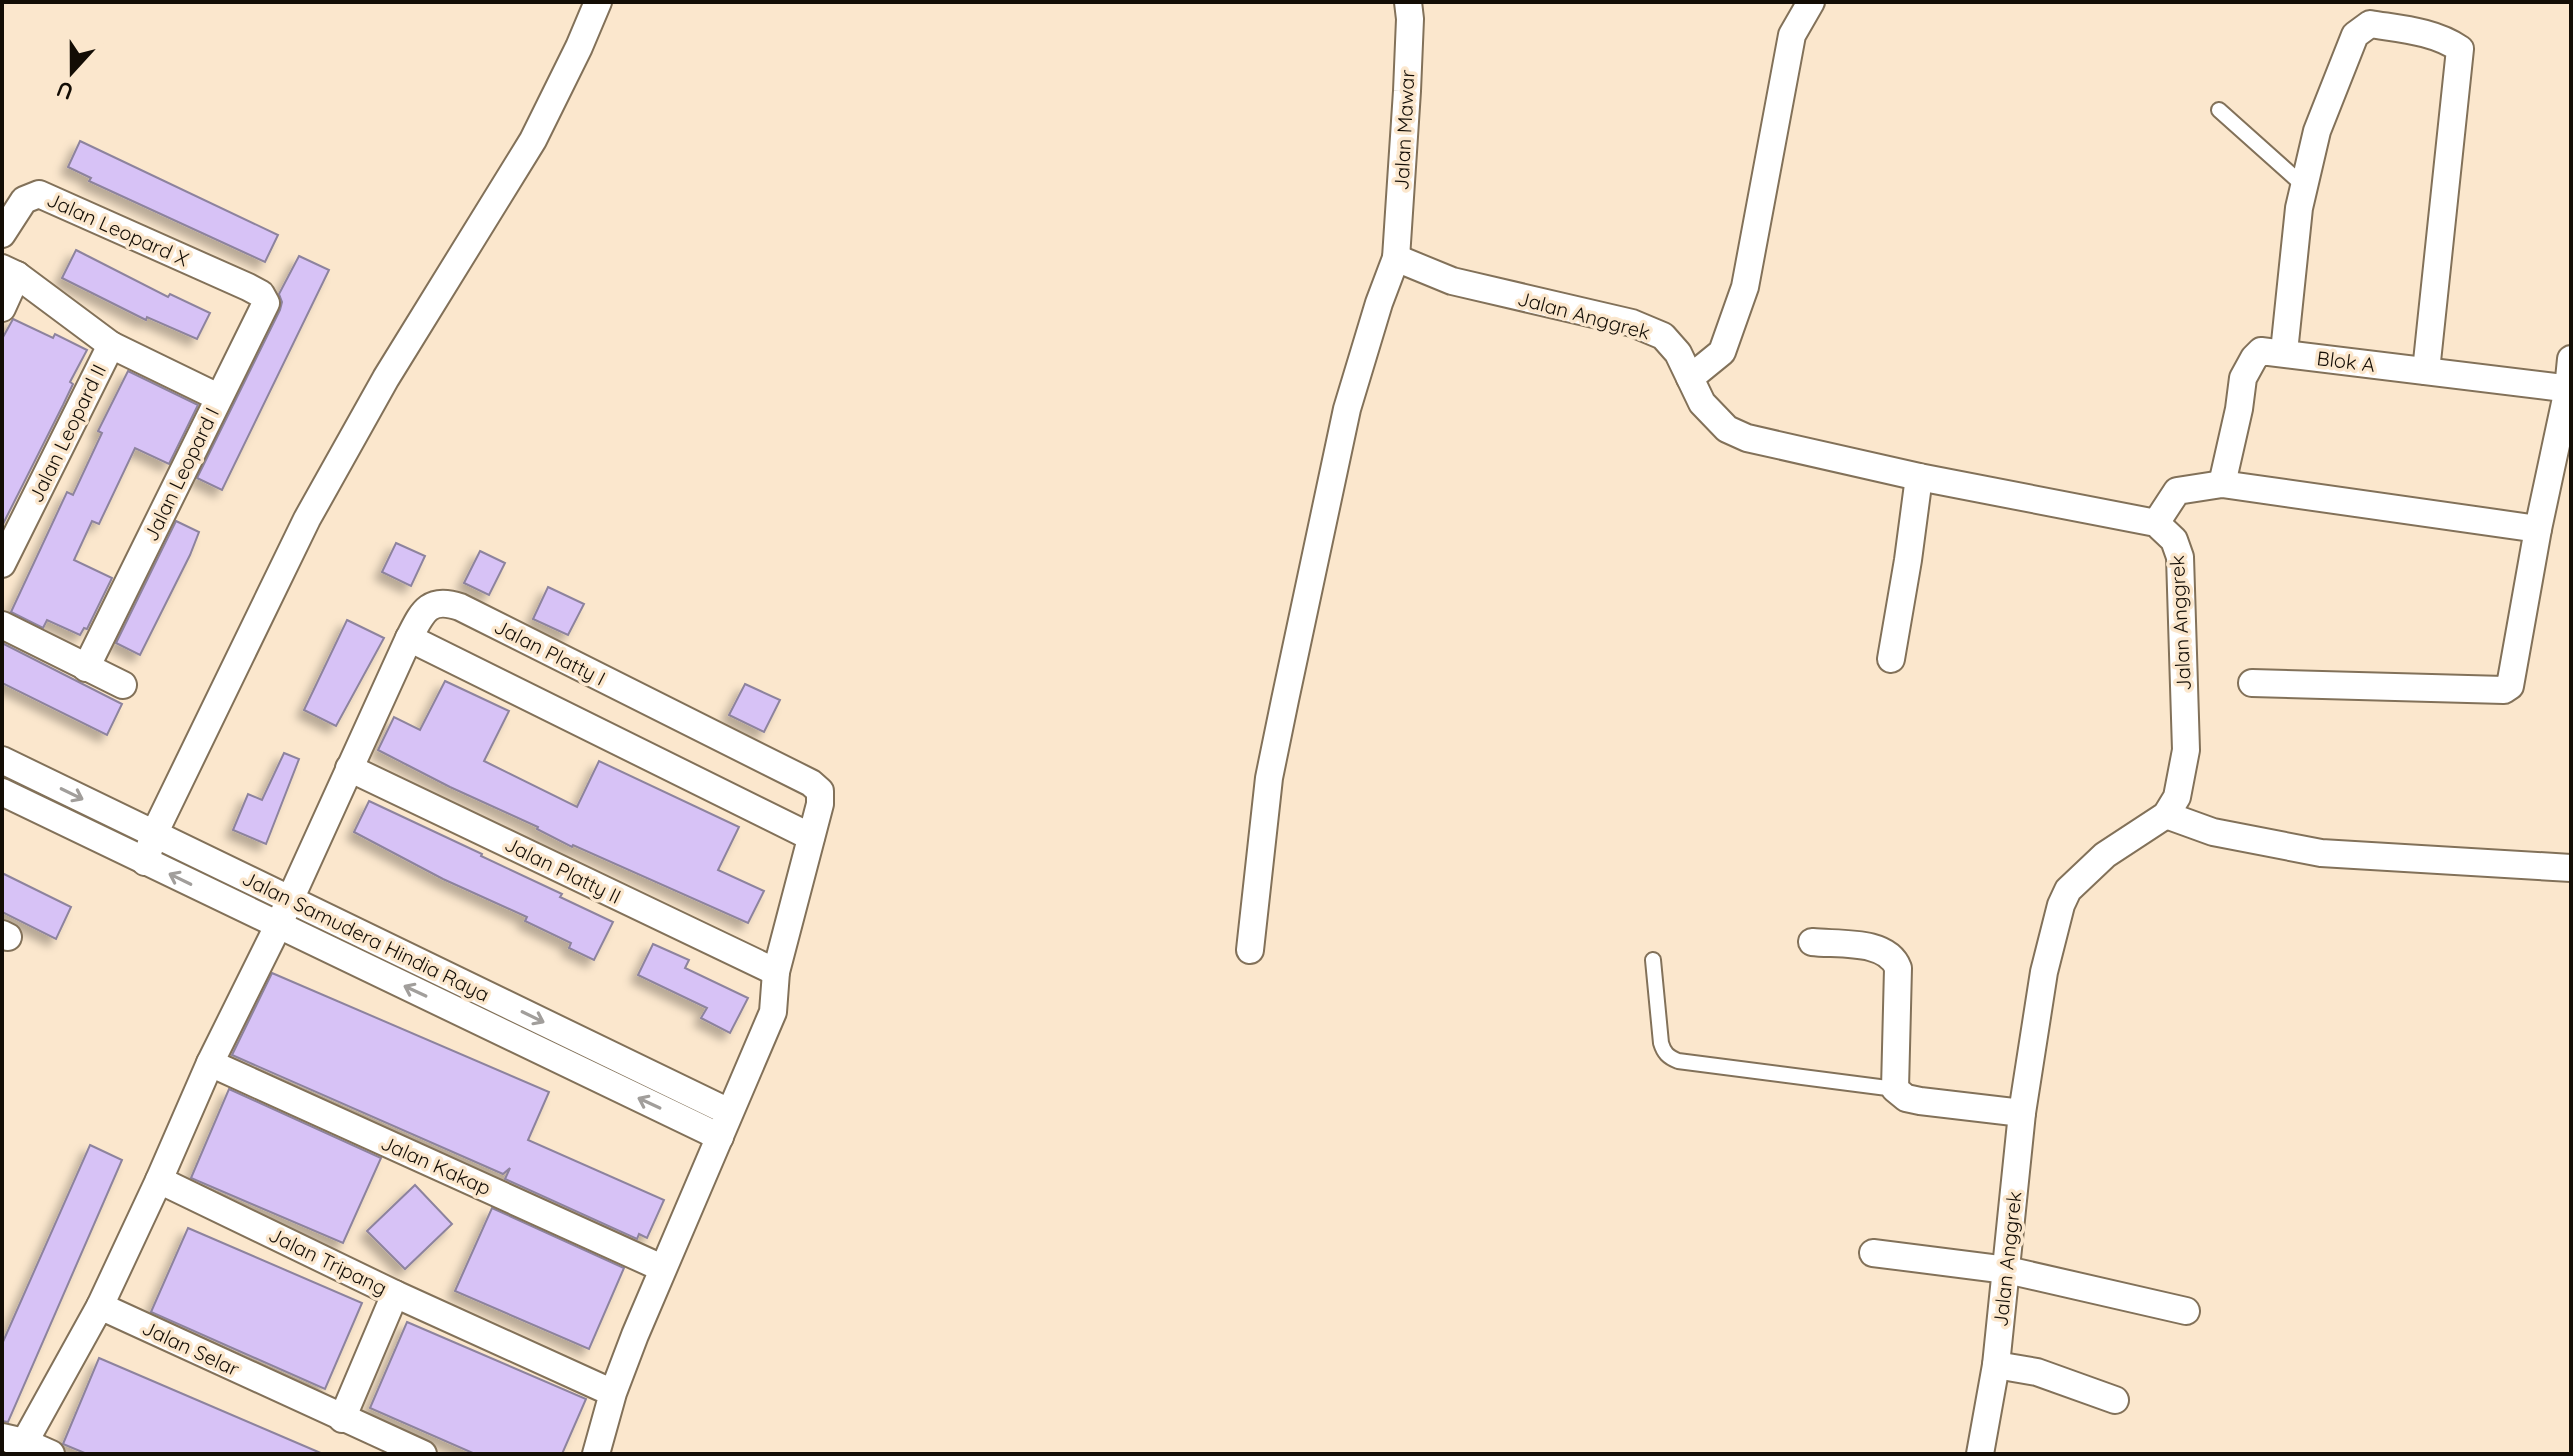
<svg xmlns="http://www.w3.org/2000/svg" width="2573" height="1456" font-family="Quicksand,sans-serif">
  <defs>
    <filter id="shadow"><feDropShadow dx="-7" dy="7" stdDeviation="4" flood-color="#0004"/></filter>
  </defs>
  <rect width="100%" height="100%" fill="#fbe7cd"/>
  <!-- building -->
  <g fill="#d7c2f6" stroke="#8d839d" stroke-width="2" filter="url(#shadow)">
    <polygon points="80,141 278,235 265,262 89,181 91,178 68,167"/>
    <polygon points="76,250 168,297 170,294 210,313 197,339 147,317 146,320 62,278"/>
    <polygon points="299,256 329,270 222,490 197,478 280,310 282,302 279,294"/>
    <polygon points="13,319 53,338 55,334 87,350 70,382 73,384 63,405 2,526 2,339"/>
    <polygon points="128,371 198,405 169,464 135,448 99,524 92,521 74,560 112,578 87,629 84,628 80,635 47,620 43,628 11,612 67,492 73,495 102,433 98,431"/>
    <polygon points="176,521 199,532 190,555 140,655 116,643"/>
    <polygon points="396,543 425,556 411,586 382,572"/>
    <polygon points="480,551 505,563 489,595 464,583"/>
    <polygon points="548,587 584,604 568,635 533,619"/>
    <polygon points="347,620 384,638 336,726 304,710"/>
    <polygon points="2,643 122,704 107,735 2,683"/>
    <polygon points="445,681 509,711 484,761 577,807 599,761 739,827 718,870 764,891 748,923 573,845 572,847 537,829 538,827 450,787 378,750 394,717 420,730"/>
    <polygon points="745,684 780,700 764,732 729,715"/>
    <polygon points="284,753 299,759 266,844 233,830 248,794 262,800"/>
    <polygon points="369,801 482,854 481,856 562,894 560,897 613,922 594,960 569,948 571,943 525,921 527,917 443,879 354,832"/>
    <polygon points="2,873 71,907 56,939 2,912"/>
    <polygon points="653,944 689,960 685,968 748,998 730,1033 701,1018 707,1008 638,975"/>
    <polygon points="272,973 549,1092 528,1140 664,1200 647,1238 639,1234 637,1239 505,1179 510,1168 503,1174 232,1055"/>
    <polygon points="229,1089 381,1158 343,1243 191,1178"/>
    <polygon points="90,1145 122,1160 8,1422 2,1421 2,1344"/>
    <polygon points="415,1185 452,1224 405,1269 367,1231"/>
    <polygon points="492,1208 624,1268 589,1349 455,1291"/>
    <polygon points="188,1228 362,1303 325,1389 151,1312"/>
    <polygon points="407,1322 586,1399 562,1454 475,1454 370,1408"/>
    <polygon points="99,1358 323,1454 87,1454 63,1444"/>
  </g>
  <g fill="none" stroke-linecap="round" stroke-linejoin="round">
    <!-- lane casing -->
    <g stroke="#827159" stroke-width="18">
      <g id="lane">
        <polyline points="2219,110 2304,186"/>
        <path d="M1653,960L1661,1043C1664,1053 1668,1057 1678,1061L1895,1089"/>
      </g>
    </g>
    <!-- street casing -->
    <g stroke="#827159" stroke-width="30">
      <g id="street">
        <polyline points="2,234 24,200 39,194 248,287 261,294 266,303 86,668"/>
        <polyline points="1396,258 1452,281 1632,323 1663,336 1678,353 1702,403 1727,429 1747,438 1919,477 2156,523 2174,540 2180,557 2186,750 2177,797 2166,815 2105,855 2068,890 2061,905 2044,972 2022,1113 1996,1365 1980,1454"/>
        <polyline points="2,268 17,275 111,345 218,397"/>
        <polyline points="2,308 17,275"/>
        <path d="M2284,352L2299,208L2317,131L2355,35L2370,24C2400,29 2434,31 2460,49L2426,371"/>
        <polyline points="1690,378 1722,352 1745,287 1792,35 1811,2"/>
        <polyline points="2222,484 2239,409 2243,378 2254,358 2261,351 2571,389"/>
        <polyline points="2156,523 2177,491 2222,484 2538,529"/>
        <polyline points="2,564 111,345"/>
        <polyline points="2,625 123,685"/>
        <polyline points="409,638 811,837"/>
        <polyline points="1891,659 1908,560 1919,477"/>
        <polyline points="2252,683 2504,690 2510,686 2538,529 2568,389 2571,359"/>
        <polyline points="2,760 729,1112"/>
        <polyline points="349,768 776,972"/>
        <polyline points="2,792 720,1137"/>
        <polyline points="2166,815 2213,832 2321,853 2571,868"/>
        <polyline points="145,862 154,834 307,519 386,378 533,140 579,47 598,2"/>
        <polyline points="2,934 8,937"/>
        <path d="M1812,942C1838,945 1887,939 1898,968L1895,1089L1906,1098L1920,1101L2022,1113"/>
        <polyline points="1250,950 1269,778 1285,700 1347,409 1379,303 1396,258 1407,91 1410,19 1408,2"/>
        <polyline points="210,1063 662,1268"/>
        <polyline points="1873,1253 2007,1270 2186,1311"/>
        <polyline points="100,1306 159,1180"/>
        <polyline points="1996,1365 2037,1372 2115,1400"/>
        <polyline points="342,1419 395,1294"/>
        <polyline points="2,1437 24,1442 51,1454"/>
        <polyline points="18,1454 100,1306 423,1454"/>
        <path d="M596,1454L613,1393L635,1335L773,1012L776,972L820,804V791L811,783L460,607C428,596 422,613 409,638L278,926L210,1063L159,1180L395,1294L613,1393"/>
      </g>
    </g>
    <!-- lane -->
    <use href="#lane" stroke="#fff" stroke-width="14"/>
    <!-- street -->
    <use href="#street" stroke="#fff" stroke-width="26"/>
  </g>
  <!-- one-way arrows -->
  <defs><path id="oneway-shaft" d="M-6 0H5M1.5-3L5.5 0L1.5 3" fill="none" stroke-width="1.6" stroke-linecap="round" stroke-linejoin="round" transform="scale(2)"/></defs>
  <g stroke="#a19e9b">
    <use href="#oneway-shaft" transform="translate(72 794) rotate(26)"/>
    <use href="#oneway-shaft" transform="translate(180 879) rotate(-154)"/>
    <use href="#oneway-shaft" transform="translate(415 991) rotate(-155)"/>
    <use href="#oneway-shaft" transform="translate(533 1017) rotate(26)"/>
    <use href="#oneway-shaft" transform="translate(649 1103) rotate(-155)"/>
  </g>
  <g text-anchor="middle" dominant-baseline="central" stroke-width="7" stroke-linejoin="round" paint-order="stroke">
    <!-- street labels -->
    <g font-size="20" fill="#130d05" stroke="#fbe7cd">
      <text transform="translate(1404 130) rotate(-87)">Jalan Mawar</text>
      <text transform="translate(118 229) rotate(24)">Jalan Leopard X</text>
      <text transform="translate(1584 315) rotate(15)">Jalan Anggrek</text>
      <text transform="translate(2346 361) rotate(7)">Blok A</text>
      <text transform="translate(67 433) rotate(-64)">Jalan Leopard II</text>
      <text transform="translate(181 474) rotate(-64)">Jalan Leopard I</text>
      <text transform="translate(2180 623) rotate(-93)">Jalan Anggrek</text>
      <text transform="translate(550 652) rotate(27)">Jalan Platty I</text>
      <text transform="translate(563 870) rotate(26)">Jalan Platty II</text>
      <text transform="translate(366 936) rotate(26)">Jalan Samudera Hindia Raya</text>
      <text transform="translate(436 1165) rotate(24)">Jalan Kakap</text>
      <text transform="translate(2007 1259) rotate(-84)">Jalan Anggrek</text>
      <text transform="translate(328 1261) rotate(26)">Jalan Tripang</text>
      <text transform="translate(191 1348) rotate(25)">Jalan Selar</text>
    </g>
  </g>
  <!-- border -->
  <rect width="2573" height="1456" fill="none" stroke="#130d05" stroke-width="8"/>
  <!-- north arrow -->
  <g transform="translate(72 72) rotate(201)" stroke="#fbe7cd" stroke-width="6" paint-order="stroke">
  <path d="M0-6L14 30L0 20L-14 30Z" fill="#130d05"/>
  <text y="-12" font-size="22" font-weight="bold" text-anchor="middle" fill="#130d05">U</text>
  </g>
</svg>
